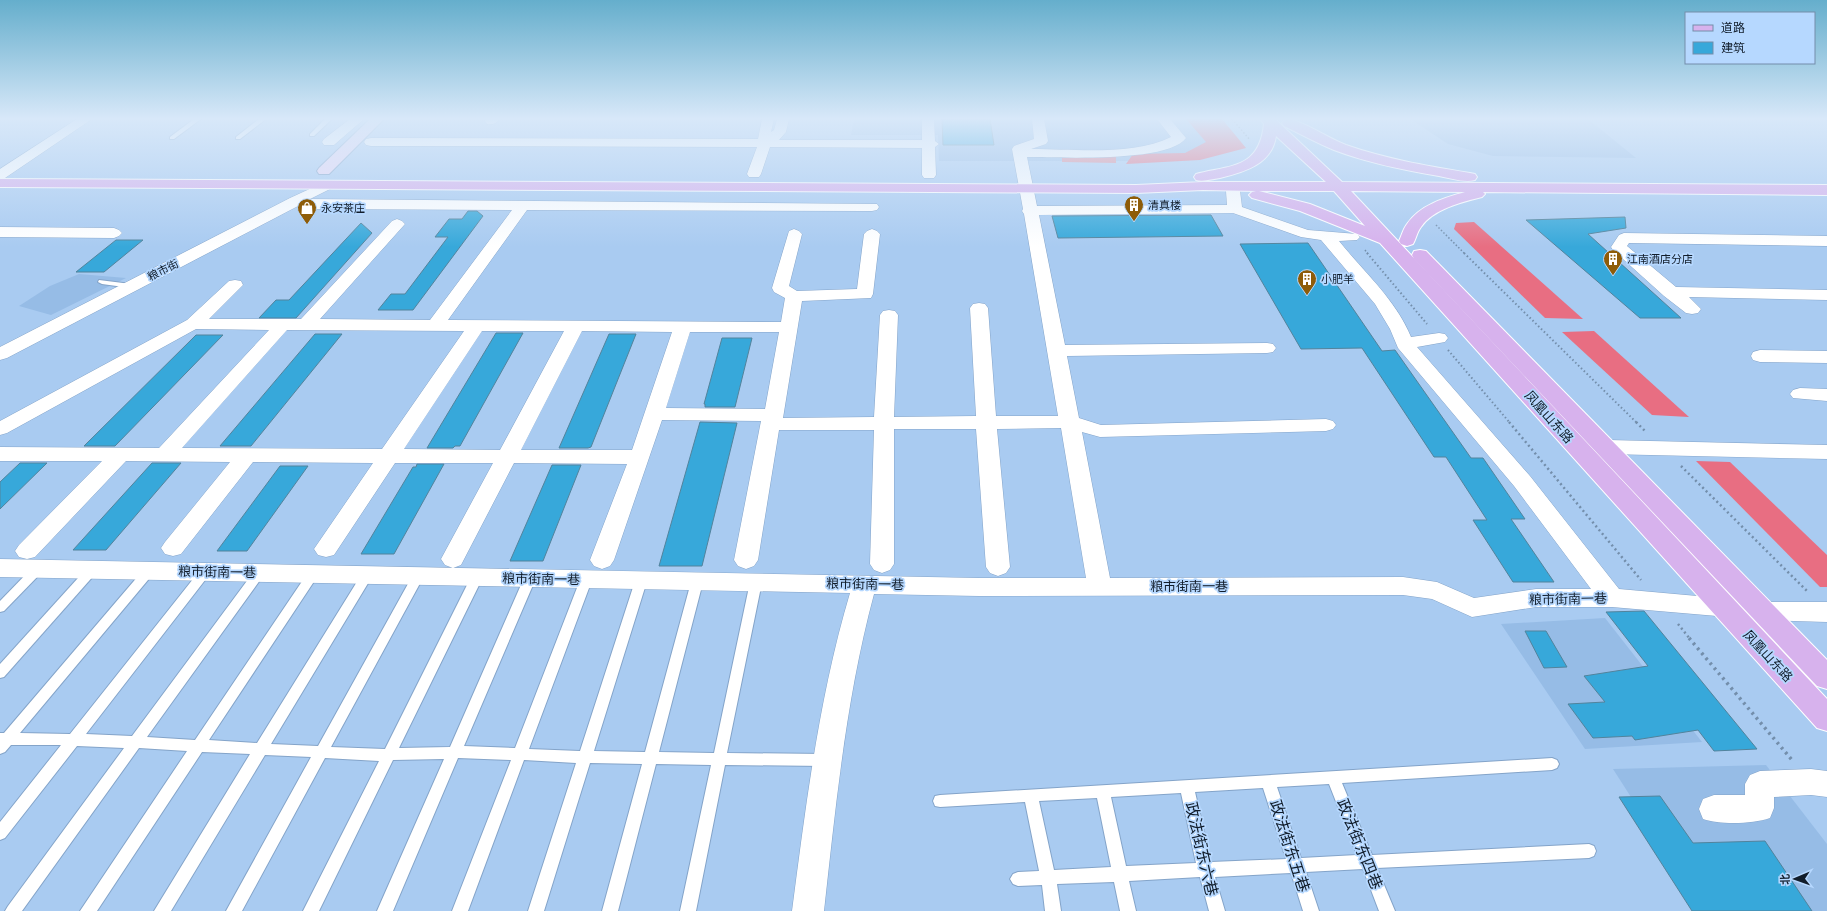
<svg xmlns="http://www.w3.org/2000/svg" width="1827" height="911" font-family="'Libre Baskerville','Noto Sans SC',serif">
  <rect width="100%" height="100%" fill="#a9cbf1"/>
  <!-- built -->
  <g fill="#96bce6">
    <polygon points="854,119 1200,119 1218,138 1196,155 1144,161 939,161 938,135 851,135"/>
    <polygon points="1410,119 1588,119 1636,158 1493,156 1448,144"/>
    <polygon points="79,274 126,278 51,315 19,306 50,286"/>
    <polygon points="1605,618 1702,742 1585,749 1501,624"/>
    <polygon points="1766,765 1827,844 1827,911 1704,911 1613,769"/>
  </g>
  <!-- green -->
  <polygon fill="#e28491" points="1062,156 1116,156 1116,163 1062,162"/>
  <!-- forest -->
  <g fill="#e86e82">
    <polygon points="1186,119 1222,119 1246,148 1200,160 1126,164 1133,154 1185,153 1206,142"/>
    <polygon points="1474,222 1583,319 1545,318 1454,229 1456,223"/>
    <polygon points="1594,331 1689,417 1652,415 1562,332"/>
    <polygon points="1696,461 1730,462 1827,555 1827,587 1820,587"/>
  </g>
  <!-- building -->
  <g fill="#37a8da" stroke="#52839c">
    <polygon points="942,119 990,119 994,145 943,145"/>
    <polygon points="468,211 477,211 483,216 413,310 378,310 391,294 405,294 448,237 435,237 449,219 462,219"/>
    <polygon points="1211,215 1223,236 1058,238 1052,216"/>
    <polygon points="1625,217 1626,228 1588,234 1681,318 1640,318 1526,220"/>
    <polygon points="361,223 372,233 296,318 259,318 276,300 289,300"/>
    <polygon points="116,240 143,240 104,272 76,272"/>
    <polygon points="1308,243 1382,351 1395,350 1471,458 1483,458 1525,519 1511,519 1554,582 1513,582 1473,520 1487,520 1446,457 1434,457 1362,348 1301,349 1240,244"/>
    <polygon points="496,333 523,333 460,446 455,446 453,448 427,448"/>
    <polygon points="315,334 342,334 251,446 220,446"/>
    <polygon points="609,334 636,334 591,447 588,448 559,448"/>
    <polygon points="196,335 223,335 115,446 84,446"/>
    <polygon points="722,338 752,338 735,407 705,407 705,404 704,404"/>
    <polygon points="700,422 737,423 702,566 659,566"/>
    <polygon points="20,463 47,463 0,509 0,482"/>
    <polygon points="152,463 181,463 106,550 73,550"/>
    <polygon points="417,464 444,464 394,554 361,554 413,467 416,467"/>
    <polygon points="552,465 581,465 543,561 510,561"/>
    <polygon points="280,466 308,466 247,551 217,551"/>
    <polygon points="1644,611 1757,749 1714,751 1698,730 1635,740 1632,736 1593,738 1568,704 1605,702 1584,676 1648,666 1606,612"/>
    <polygon points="1525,631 1546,631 1567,667 1544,668"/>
    <polygon points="1660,796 1693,843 1765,841 1812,911 1692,911 1619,797"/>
  </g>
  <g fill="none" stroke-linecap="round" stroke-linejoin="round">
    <!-- lane casing -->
    <g stroke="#84a4c9" stroke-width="2">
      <g id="lane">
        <polygon points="194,119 201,119 174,139 170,139 170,137"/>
        <polygon points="259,119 266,119 240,139 236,139 236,137"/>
        <polygon points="325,119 332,119 314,136 310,136 310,134"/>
        <polygon points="99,280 131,284 135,286 131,288 102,284 98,282"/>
        <polygon points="38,565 42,566 44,569 42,572 4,611 0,612 0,601 34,566"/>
        <polygon points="92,566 96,567 98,570 96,573 4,677 0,678 0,664 88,567"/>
        <polygon points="149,567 153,568 155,571 153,574 20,733 70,734 201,569 209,569 211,572 209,575 86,734 132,736 255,570 263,570 265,573 263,576 147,737 195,740 309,571 317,571 319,574 317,577 209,740 257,743 363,572 371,572 373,575 271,744 318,746 414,573 422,573 424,576 331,747 385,749 471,577 473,574 481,574 483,577 399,748 450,747 524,578 526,575 534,575 536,578 464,746 515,748 580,580 582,577 590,577 592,580 529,749 580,751 635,581 637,578 645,578 647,581 594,751 645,752 691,582 693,579 701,579 703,582 659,752 714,753 750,582 752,579 760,579 762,582 727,753 825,754 830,756 832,760 830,764 825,766 725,765 696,911 680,911 711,765 656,764 618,911 602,911 642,764 590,763 544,911 528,911 576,763 524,760 468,911 452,911 511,760 458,758 393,911 377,911 444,759 393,760 319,911 303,911 379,761 325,758 242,911 226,911 311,757 265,755 171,911 154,911 250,754 202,752 97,911 80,911 187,751 139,748 22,911 5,911 8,906 124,748 77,746 5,838 0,840 0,822 61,745 11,745 5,752 0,754 0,733 4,733 145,568"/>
        <path d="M1552,758L1557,760L1559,764L1557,768L1552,770L1342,783L1372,855L1589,844L1594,846L1596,851L1594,856L1589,858L1377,868L1395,911H1379L1363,869L1306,872L1319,911H1303L1291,873L1215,877L1225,911H1209L1200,877L1129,881L1136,911H1120L1114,882L1057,884L1061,911H1045L1042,885L1018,886L1013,884L1010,879L1013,874L1018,872L1039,871L1025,802L940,807L935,806L933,801L935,796L940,795ZM1329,784L1357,855L1301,858L1277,787ZM1263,788L1286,859L1211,862L1195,792ZM1181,793L1196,863L1126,866L1111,797ZM1097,798L1111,867L1054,870L1039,801Z"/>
      </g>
    </g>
    <!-- street casing -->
    <g stroke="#84a4c9" stroke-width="1">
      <g id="street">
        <polygon points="77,119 92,119 5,178 0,179 0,169"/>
        <polygon points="350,119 364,119 334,145 324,145 322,142 324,139"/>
        <path d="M486,119H499C496,124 492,125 487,124L485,121Z"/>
        <polygon points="762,119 774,119 771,132 774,130 777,119 789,119 786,132 779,140 922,140 922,119 934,119 935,141 939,144 935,147 936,175 934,178 924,178 922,175 922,148 770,147 761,174 759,177 749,177 747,174 757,147 371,146 366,145 364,142 366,139 371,138 758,139"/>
        <path d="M1032,119H1044L1048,141L1046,144L1031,149C1074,149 1133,156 1171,137L1157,119H1170L1186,138C1168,163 1058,157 1027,157L1037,206L1227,205L1226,191L1228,188H1238L1240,191L1242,207L1308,230L1357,234L1360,237L1357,240L1339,241C1364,272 1396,300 1411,337L1439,333L1445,334L1448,338L1445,342L1417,347L1530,476L1619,589L1764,602H1827V622L1764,620L1612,607H1536L1472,617L1432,599L1403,595L979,596L874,594C846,698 836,804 824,911H792C806,804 819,697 850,593L0,577V559L979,578H1086L1061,428L997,429L1010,567L1006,573L998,576L990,573L986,567L976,429H894V564L890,570L882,573L874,570L870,564L874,430H779L758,560L754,566L746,569L738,566L734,560L761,421L662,420L614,560L610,566L602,569L594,566L590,560L627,464L514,463L461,565L453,568L445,565L441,559L493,463H395L334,555L326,557L318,555L314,549L373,463L253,462L181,554L173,556L165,554L161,548L165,542L230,462L126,461L35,557L27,559L19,557L15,551L19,545L102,461H0V447L159,448L269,330L196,329L7,433L0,435V421L187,320L229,281L235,280L241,281L243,285L209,319H301L392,221L397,219L402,221L405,224L320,319L430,320L512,210L316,209L298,206L7,358L0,360V347L290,198L327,181L332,182L334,185L332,188L310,199L877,204L879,207L877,210L872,211L527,210L448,320L781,322L785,298L774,292L772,288L789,231L794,229L799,231L802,234L789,286L797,291L857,289L864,234L867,231L872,229L877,231L880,234L873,294L871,298L802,301L783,418L874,417L880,315L883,311L889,310L895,311L898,315L894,417L976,416L970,308L973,304L979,303L985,304L988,308L996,416H1058L1024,214L1022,211L1023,209L1012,149L1014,146L1034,139ZM1233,213L1301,237L1321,240L1375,304L1390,329L1398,348L1514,486L1591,589H1536L1474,598L1437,582L1403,577L1110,578L1082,432L1100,437L1326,431L1333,429L1336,425L1333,421L1326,419L1101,425L1079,418L1067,356L1267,353L1273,352L1276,348L1273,344L1267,343L1065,345L1039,215ZM287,330L464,331L382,449L182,448ZM482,331H564L500,450L404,449ZM582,331L672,332L632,450H521ZM690,332H779L765,409L666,408Z"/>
        <polygon points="0,227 114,228 119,230 122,233 119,236 114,238 0,237"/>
        <polygon points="1624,233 1827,236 1827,246 1629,243 1627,246 1676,287 1827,290 1827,300 1689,297 1701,309 1698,313 1692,314 1686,313 1664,296 1613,250 1611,247 1619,235"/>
        <polygon points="1760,350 1827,351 1827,363 1760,362 1753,360 1751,356 1753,352"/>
        <polygon points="1800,388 1827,389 1827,401 1793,398 1790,394 1793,390"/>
        <polygon points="1607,440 1827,445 1827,459 1607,454 1600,452 1597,447 1600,442"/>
        <path d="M1811,769L1827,771V797L1811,795L1774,797V808L1770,818C1752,824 1721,825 1703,819L1699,809L1703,799L1714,795H1745V784L1750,775L1760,771Z"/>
      </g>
    </g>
    <!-- secondary casing -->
    <g stroke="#84a4c9" stroke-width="2">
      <polygon id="secondary" points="370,119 384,119 329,174 319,174 317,171 319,168"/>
    </g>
    <!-- primary casing -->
    <g stroke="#fff" stroke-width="2">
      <g id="primary">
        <path d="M1260,119L1276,120L1342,182L1827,185V195L1483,192L1485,194L1482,197C1462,202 1433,209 1421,227C1417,232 1416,239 1413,244L1407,246L1401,244L1399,241C1402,235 1403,229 1407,224C1420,205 1444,198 1465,192L1351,191L1827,699V731L1817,728L1380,243L1300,211L1252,198L1249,195L1252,192L1256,191L1203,190L1136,193L0,187V179L1136,185L1203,182H1326L1276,136C1272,164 1245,172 1220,178C1212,179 1204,182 1196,180L1194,177L1196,174C1231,165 1259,169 1264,124ZM1259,191H1334L1365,226L1310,204Z"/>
        <path d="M1290,119C1308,124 1328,138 1346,145C1386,159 1428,166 1470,173L1475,174L1477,177L1475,180C1464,183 1450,178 1439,176C1404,170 1368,163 1334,150C1317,143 1301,134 1284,126L1282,123L1284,120Z"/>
        <polygon points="1420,250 1426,251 1827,660 1827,689 1817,686 1414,259 1412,255 1414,251"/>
      </g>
    </g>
    <!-- path-far3 -->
    <g stroke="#738eab" stroke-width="1.5" stroke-dasharray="1.5 2" stroke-linecap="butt">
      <polyline points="1232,119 1250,140"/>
      <polyline points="1436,225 1465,254"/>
      <polyline points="1365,250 1368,254"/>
    </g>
    <!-- path-far2 -->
    <g stroke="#738eab" stroke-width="2" stroke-dasharray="1.5 2.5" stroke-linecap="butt">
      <polyline points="1367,253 1427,324"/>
      <polyline points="1464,253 1637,423"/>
      <polyline points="1448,350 1510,423"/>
    </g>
    <!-- path-far1 -->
    <g stroke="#738eab" stroke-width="2.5" stroke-dasharray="2 3" stroke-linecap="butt">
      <polyline points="1509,422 1641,580"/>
      <polyline points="1636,422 1645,431"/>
      <polyline points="1681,466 1807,591"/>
      <polyline points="1678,624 1690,639"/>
    </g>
    <!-- path -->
    <polyline stroke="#738eab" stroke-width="3.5" stroke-dasharray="2.5 4" stroke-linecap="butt" points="1689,638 1792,760"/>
    <!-- lane -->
    <use href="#lane" fill="#fff" fill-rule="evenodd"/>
    <!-- street -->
    <use href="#street" fill="#fff" fill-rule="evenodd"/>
    <!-- secondary -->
    <use href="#secondary" fill="#ebd9f6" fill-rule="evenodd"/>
    <!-- primary -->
    <use href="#primary" fill="#d7b2ed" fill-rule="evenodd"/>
  </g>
  <!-- sky -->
  <linearGradient id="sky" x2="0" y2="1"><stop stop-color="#65aecc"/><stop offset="0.48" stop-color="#d8e8f9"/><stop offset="1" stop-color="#d8e8f9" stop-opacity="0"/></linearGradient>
  <rect width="1827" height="247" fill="url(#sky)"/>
  <!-- icons -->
  <defs>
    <g id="building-pin" transform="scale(1)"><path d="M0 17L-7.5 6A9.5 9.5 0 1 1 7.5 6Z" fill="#8e5c08" stroke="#b6d8ff"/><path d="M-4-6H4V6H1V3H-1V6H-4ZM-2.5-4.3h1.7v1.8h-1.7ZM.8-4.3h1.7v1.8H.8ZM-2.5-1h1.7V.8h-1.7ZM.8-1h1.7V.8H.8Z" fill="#fff"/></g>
    <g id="shop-pin" transform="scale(1)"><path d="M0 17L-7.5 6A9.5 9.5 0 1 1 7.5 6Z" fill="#8e5c08" stroke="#b6d8ff"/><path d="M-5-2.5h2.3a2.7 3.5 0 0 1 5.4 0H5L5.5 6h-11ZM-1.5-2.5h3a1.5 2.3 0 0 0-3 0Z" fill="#fff"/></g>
  </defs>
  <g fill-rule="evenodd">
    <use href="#building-pin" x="1134" y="205"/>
    <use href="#shop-pin" x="307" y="208"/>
    <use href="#building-pin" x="1613" y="259"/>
    <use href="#building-pin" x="1307" y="279"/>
  </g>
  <g text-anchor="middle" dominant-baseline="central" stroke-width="3.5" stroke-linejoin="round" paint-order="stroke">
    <!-- far-poi labels -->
    <g font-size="11" fill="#111d2b" stroke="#b6d8ff" text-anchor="start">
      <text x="1148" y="205">清真楼</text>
      <text x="321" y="208">永安茶庄</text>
      <text x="1627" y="259">江南酒店分店</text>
      <text x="1321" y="279">小肥羊</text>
    </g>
    <!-- far-street labels -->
    <g font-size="11" fill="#111d2b" stroke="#b6d8ff">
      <text transform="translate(163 270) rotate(-27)">粮市街</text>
    </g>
    <!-- street labels -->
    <g font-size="13" fill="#111d2b" stroke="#b6d8ff">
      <text transform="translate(1549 417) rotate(48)">凤凰山东路</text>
      <text transform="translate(217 572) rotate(1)">粮市街南一巷</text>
      <text transform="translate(541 579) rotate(1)">粮市街南一巷</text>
      <text transform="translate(865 584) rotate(1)">粮市街南一巷</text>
      <text x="1189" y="586">粮市街南一巷</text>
      <text transform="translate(1568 599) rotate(-1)">粮市街南一巷</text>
      <text transform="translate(1768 656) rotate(47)">凤凰山东路</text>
    </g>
    <!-- near-street labels -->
    <g font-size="16" fill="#111d2b" stroke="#b6d8ff">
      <text transform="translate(1360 844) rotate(68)">政法街东四巷</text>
      <text transform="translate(1290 846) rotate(72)">政法街东五巷</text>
      <text transform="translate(1202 849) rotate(77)">政法街东六巷</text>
    </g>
  </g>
  <!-- legend -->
  <rect x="1685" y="12" width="130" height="52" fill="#b6d8ff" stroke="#748daa"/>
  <rect x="1693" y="25" width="20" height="6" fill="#d7b2ed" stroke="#748daa"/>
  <text x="1721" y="32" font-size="12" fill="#111d2b">道路</text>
  <rect x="1693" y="42" width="20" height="12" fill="#37a8da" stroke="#748daa"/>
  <text x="1721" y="52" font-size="12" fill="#111d2b">建筑</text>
  <!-- north arrow -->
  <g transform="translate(1795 879) rotate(268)" stroke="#b6d8ff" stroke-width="3" paint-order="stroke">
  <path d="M0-3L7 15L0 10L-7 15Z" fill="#111d2b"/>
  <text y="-6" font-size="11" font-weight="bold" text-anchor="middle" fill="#111d2b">北</text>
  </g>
</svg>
